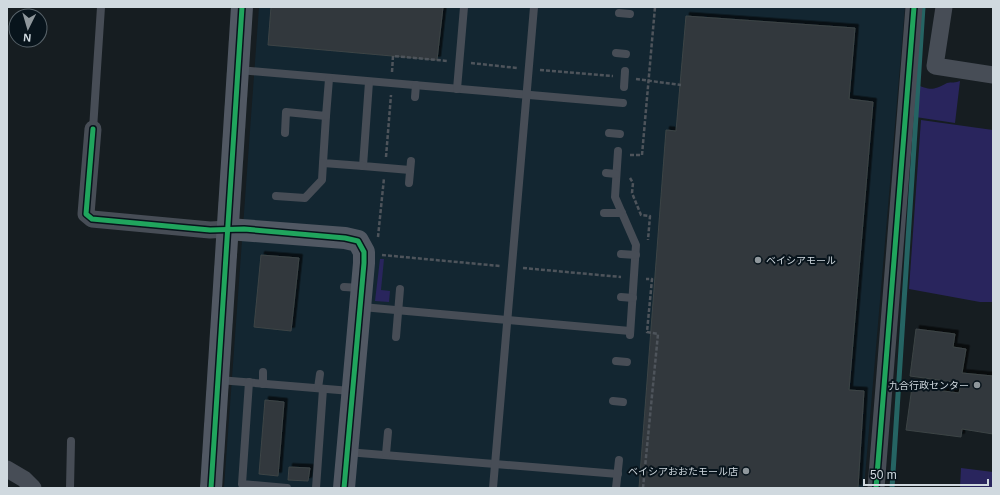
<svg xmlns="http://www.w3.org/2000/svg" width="1000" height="495" font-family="Helvetica,'Noto Sans JP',sans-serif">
  <defs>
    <filter id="shadow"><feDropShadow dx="3.5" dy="-3.5" stdDeviation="0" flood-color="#0009"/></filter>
  </defs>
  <rect width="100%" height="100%" fill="#161d21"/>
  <!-- built -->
  <polygon fill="#132631" points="259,7 905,7 864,488 224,488"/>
  <!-- green -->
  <g fill="#29255d">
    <path d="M960,81L955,123L909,116L913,84C931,89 930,92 947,83C951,82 956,83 960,81Z"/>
    <polygon points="921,120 993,130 993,302 980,302 909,289"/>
    <polygon points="380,259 384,259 381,290 390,291 389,302 375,301"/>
    <polygon points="961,468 993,472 993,488 960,488"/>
  </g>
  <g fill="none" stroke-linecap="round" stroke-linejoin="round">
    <!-- stream -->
    <polyline stroke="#256463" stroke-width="5" points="892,488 923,7"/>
  </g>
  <!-- building -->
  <g fill="#31383c" stroke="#3d4446" filter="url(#shadow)">
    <polygon points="271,7 443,7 437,60 268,45"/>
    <polygon points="686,16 855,28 849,99 873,102 849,390 864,391 858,488 639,488 666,130 676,131"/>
    <polygon points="261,255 299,258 291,331 254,327"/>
    <polygon points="916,329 955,334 953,347 966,349 962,373 993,376 993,434 962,429 961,437 906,430 912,387 959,393 961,383 910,376"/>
    <polygon points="265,400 284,402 278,476 259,474"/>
    <polygon points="289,467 310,468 308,481 288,480"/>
  </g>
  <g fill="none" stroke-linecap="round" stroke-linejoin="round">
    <!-- path -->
    <g stroke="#4e545b" stroke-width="2.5" stroke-dasharray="4 2" stroke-linecap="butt">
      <polyline points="471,63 517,68"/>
      <polyline points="540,70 613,76"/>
      <polyline points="392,72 393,56 448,61"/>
      <polyline points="636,79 681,85"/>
      <polyline points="630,155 642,155 655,7"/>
      <polyline points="386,157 391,95"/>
      <polyline points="630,178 633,183 632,193 641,215 650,216 648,240"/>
      <polyline points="378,237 384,178"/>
      <polyline points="382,255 500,266"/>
      <polyline points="523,268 621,277"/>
      <polyline points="643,488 658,334 647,332 652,279 646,279"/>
    </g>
    <!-- lane -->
    <g stroke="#474d56" stroke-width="8">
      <polyline points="619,13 630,14"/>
      <polyline points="616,53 626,54"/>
      <polyline points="239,70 623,103"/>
      <polyline points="369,82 363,166 410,170"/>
      <polyline points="624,87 625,71"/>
      <polyline points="457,89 464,7"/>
      <polyline points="415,97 416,85"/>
      <polyline points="326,116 323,163 363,166"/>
      <polyline points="93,129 101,7"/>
      <polyline points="285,133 286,112 326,116 329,79"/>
      <polyline points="609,133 620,134"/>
      <polyline points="618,151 615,197 636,245 630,335"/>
      <polyline points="606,173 616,174"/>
      <polyline points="409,183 411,161"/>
      <polyline points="276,196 305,198 322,180 323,163"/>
      <polyline points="604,213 622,213"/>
      <polyline points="621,254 636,255"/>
      <polyline points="344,287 361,288"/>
      <polyline points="621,297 633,298"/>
      <polyline points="362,307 630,331"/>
      <polyline points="396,337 400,289"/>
      <polyline points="616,361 627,362"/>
      <polyline points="219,380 351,391"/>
      <polyline points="249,382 242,484 287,488"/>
      <polyline points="263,384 263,372"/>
      <polyline points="318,388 320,374"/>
      <polyline points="613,401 623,402"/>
      <polyline points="347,452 618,474"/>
      <polyline points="386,454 388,432"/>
      <polyline points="70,488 71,441"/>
      <polyline points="316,488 323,389"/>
      <polyline points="493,488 534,7"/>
      <polyline points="616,488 619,460"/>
    </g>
    <!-- street -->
    <g stroke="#474d56" stroke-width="17">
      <polyline points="944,7 935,66 993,75"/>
      <polyline points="93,129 86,214 92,219 210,230 228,229"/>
      <polyline points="7,469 24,479 33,488"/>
      <polyline points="876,488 914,7"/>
    </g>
    <!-- secondary -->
    <g stroke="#515863" stroke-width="22">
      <polyline points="228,229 345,238 358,241 364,252 364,263 344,488"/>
      <polyline points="211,488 242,7"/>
    </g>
    <!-- cycleway casing -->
    <g stroke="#08141c" stroke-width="8">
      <g id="cycleway">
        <polyline points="93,129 86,214 92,219 210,230 244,229 345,238 358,241 364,252 364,263 344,488"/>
        <polyline points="211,488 242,7"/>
        <polyline points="876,488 914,7"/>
      </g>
    </g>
    <!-- cycleway -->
    <use href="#cycleway" stroke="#20a55d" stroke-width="5"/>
  </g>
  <!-- markers -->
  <g fill="#8f979c" stroke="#08141c" stroke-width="1.5">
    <circle cx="758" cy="260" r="4"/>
    <circle cx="977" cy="385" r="4"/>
    <circle cx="746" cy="471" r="4"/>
  </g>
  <g text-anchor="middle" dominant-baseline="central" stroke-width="4" stroke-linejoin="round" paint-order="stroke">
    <!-- poi labels -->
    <g font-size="10" fill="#d0d9df" stroke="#08141c" text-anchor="end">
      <text x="766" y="260" text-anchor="start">ベイシアモール</text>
      <text x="969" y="385">九合行政センター</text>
      <text x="738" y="471">ベイシアおおたモール店</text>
    </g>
  </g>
  <!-- border -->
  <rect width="1000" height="495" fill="none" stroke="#d0d9df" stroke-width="16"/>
  <!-- north arrow -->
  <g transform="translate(28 28) rotate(185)"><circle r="19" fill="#08141c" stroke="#58636a"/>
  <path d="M0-3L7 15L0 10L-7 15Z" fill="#8f979c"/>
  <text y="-6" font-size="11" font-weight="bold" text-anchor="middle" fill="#d0d9df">N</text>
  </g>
  <!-- scale -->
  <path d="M864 479v6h124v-6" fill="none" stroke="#d0d9df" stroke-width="2"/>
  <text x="870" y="479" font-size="12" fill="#d0d9df" stroke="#08141c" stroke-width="3" paint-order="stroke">50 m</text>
</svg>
